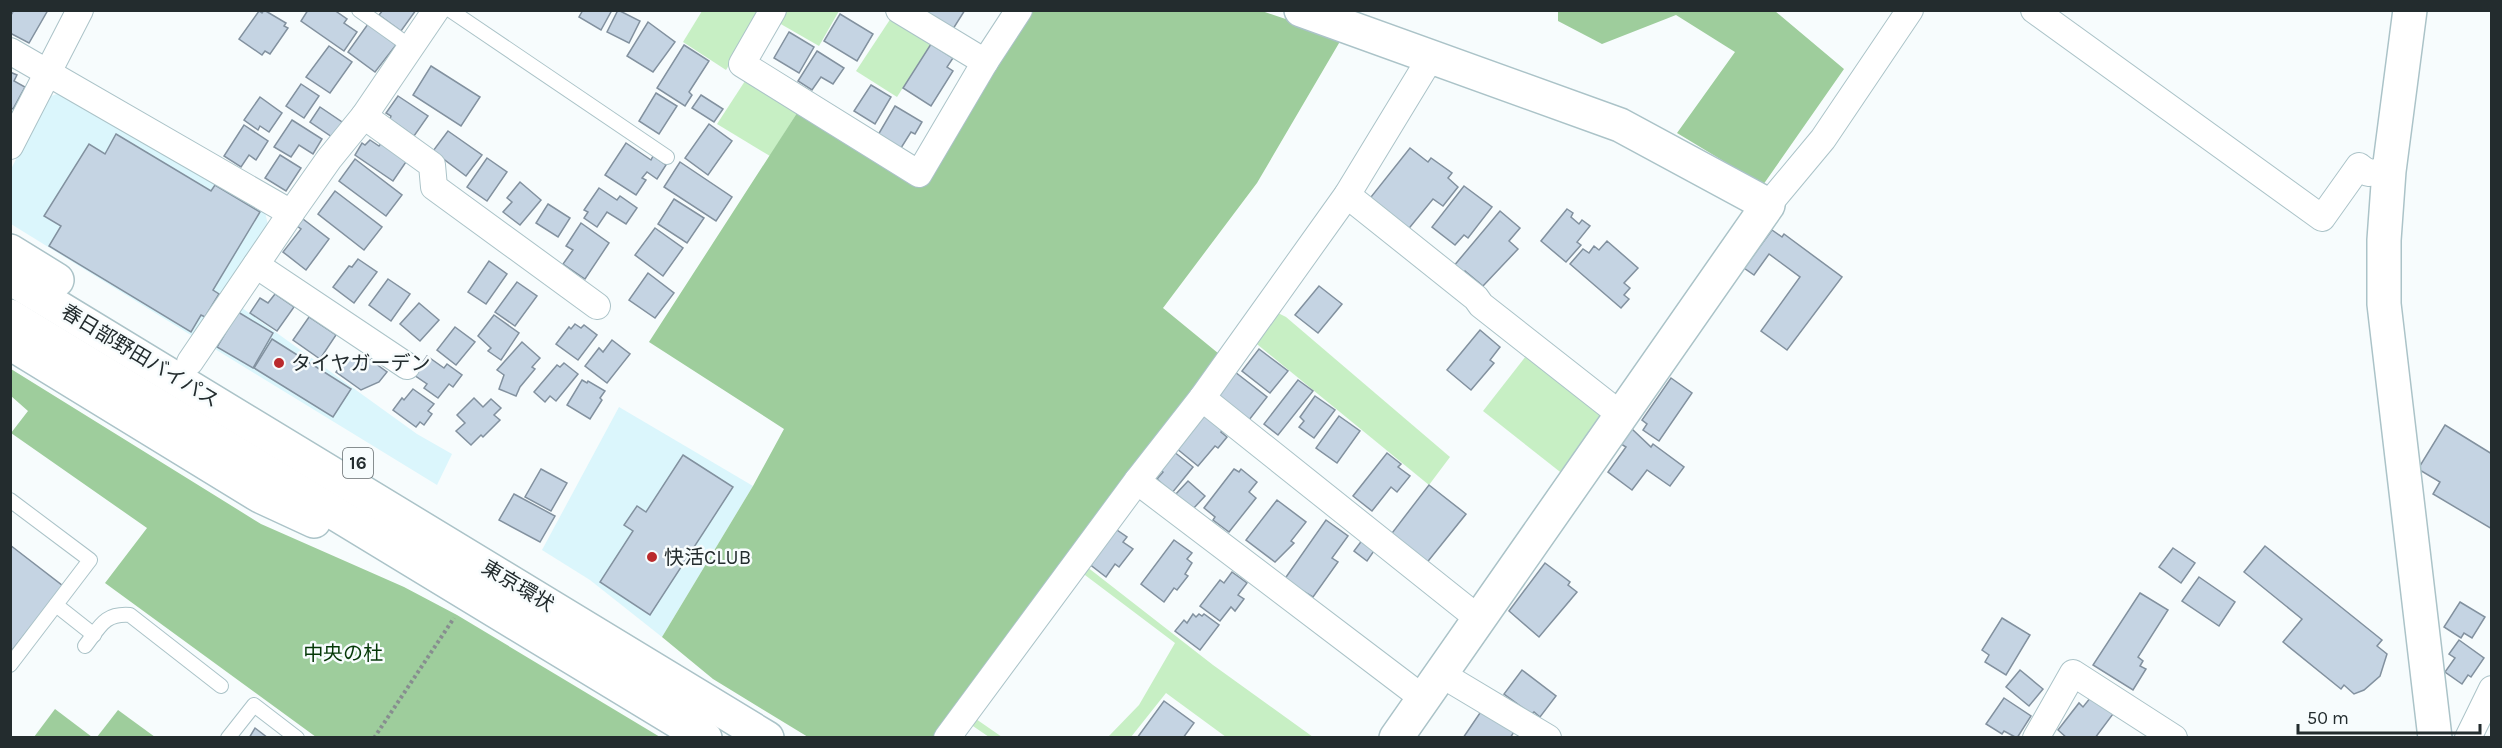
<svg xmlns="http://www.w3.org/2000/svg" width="2502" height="748" font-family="Karla,'Noto Sans JP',sans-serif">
  <rect width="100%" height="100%" fill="#f7fcfd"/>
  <!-- built -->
  <g fill="#dbf6fc">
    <polygon points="60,93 265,212 268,225 194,337 11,224 10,171 48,97"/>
    <polygon points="238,305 417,434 452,454 437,485 210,346"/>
    <polygon points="619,407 753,486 662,637 590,580 542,550"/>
  </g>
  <!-- green -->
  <g fill="#c7efc4">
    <polygon points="702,11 762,11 726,70 683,42"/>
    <polygon points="786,11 839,11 819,46 779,23"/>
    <polygon points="891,18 932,42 897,97 856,71"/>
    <polygon points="745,81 797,113 770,156 717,124"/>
    <polygon points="1274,311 1286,317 1450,457 1429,485 1252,340"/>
    <polygon points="1530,351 1605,415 1564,475 1483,411"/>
    <polygon points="1082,563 1213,665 1313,737 1226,737 1166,693 1131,737 1108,737 1139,705 1175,643 1081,572 976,719 1002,737 989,737 967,722"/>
  </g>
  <!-- forest -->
  <g fill="#9ecd9c">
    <polygon points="1033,11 1262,11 1342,38 1257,183 1163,308 1224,358 941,737 808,737 713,679 662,637 753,486 784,429 649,342 797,113 921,187"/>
    <polygon points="1558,11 1775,11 1844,69 1763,185 1677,133 1735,52 1676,15 1602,44 1558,21"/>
    <polygon points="11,369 261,524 404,587 457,615 660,737 316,737 105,583 147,528 11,433 28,411 11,396"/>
    <polygon points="55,709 92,737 34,737"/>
    <polygon points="118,710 155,737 97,737"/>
  </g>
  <!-- building -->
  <g fill="#c5d4e3" stroke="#82919f" stroke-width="1.5">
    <polygon points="14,10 48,10 29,43 10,33 10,17"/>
    <polygon points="264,10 286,23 284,26 288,28 270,54 265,51 262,55 239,39 259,11 262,13"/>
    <polygon points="308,10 334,10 347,19 344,23 357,32 344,51 301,21"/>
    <polygon points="383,10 416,10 401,31 379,15"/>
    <polygon points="583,10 612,10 601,30 579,17"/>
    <polygon points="618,10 640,21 629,43 607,32"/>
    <polygon points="923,10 965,10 953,29"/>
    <polygon points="840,14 873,34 857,61 824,41"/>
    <polygon points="648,22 675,42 653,72 627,56"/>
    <polygon points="368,24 396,45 375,72 348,52"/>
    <polygon points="789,32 814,47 799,73 774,58"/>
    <polygon points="931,44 953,58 947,67 953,71 931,106 903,88"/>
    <polygon points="684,45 709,61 689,92 692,95 685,106 657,88"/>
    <polygon points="329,46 352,62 330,93 306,77"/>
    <polygon points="817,51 844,68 833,84 821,77 812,90 798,81"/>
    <polygon points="431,66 480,97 461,126 413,95"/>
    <polygon points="10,72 17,75 14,81 25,87 13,109 10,107"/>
    <polygon points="301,84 319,96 304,118 286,106"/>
    <polygon points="871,85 891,97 875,124 854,111"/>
    <polygon points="656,93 677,106 659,134 639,121"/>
    <polygon points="701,95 723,109 714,122 692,108"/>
    <polygon points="398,96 428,116 414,136 390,119 391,116 386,113"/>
    <polygon points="260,97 282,113 269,132 260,126 258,130 244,120"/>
    <polygon points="895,106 922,122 915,134 911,132 901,148 878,135"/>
    <polygon points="320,107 345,124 335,139 310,122"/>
    <polygon points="292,120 322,139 313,154 299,145 291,157 274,147"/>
    <polygon points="709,124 732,141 708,175 685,158"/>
    <polygon points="244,125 268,141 256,160 249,155 241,167 224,156"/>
    <polygon points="448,131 482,155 466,176 433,151"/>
    <polygon points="116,134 211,191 215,185 260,212 213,290 219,294 205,317 201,315 191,332 49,246 61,226 44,216 89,144 105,154"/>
    <polygon points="370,140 379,146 382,142 408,159 393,181 355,155 362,143 365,145"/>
    <polygon points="626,143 651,160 653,156 666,165 657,179 647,172 642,178 646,180 636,195 605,175"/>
    <polygon points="1410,148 1428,162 1431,158 1452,173 1448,178 1458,187 1443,206 1433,199 1406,232 1367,202"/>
    <polygon points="280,155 301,168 286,191 265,178"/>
    <polygon points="487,158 507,172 487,201 467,187"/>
    <polygon points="355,159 402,195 386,216 339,181"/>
    <polygon points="680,162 732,197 716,221 664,187"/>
    <polygon points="520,182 541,200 520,225 503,212 512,202 507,198"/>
    <polygon points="1464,186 1492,207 1468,238 1464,235 1455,245 1432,227"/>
    <polygon points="599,188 617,200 620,196 637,208 626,224 607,212 597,227 584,218 588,212 584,210"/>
    <polygon points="335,191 382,227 364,250 318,214"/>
    <polygon points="674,199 704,218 687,243 658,224"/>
    <polygon points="548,204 570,218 558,237 536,223"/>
    <polygon points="1567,209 1573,213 1571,217 1579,224 1582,220 1590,226 1577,242 1581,245 1566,262 1541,241"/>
    <polygon points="1500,211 1520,228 1509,241 1518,249 1483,286 1465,271 1462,275 1453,267"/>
    <polygon points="303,219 329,239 306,270 283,252 301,229 297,226"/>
    <polygon points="581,223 609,243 585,279 563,264 573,250 566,246"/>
    <polygon points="655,228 683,248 663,276 635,255"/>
    <polygon points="1772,230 1782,237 1784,234 1842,277 1787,350 1761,331 1800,277 1769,254 1754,275 1744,268"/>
    <polygon points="1607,241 1638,268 1624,283 1630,288 1624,295 1629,299 1621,308 1570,264 1583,249 1589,253 1594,246 1599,250"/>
    <polygon points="358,259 377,272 354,303 333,287 349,266 352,267"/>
    <polygon points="489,261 507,274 486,304 468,292"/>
    <polygon points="648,273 674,293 655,318 629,300"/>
    <polygon points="388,279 410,294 391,321 369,305"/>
    <polygon points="517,282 537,296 515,326 495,312"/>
    <polygon points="1319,286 1342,304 1318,333 1295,315"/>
    <polygon points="275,294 294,307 277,331 250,313 260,298 268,303"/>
    <polygon points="419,303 439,320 420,341 400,324"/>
    <polygon points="238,312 273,333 253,368 217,347"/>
    <polygon points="494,315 519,333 501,360 488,351 491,348 478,336"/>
    <polygon points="309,317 336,335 320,359 293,340"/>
    <polygon points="575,324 581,328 584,325 597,335 578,360 556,344 569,327 571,329"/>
    <polygon points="455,327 475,342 456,365 437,350"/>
    <polygon points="1480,330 1500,347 1490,360 1494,363 1471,390 1447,370"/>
    <polygon points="272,339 351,389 333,417 254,368"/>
    <polygon points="612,340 630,354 607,383 585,366 599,348 603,352"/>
    <polygon points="522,342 540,358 532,367 535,369 520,387 516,396 499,389 504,375 497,370"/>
    <polygon points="1259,349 1288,371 1270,393 1242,371"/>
    <polygon points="361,353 387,372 379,382 361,390 336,372 348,357 355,361"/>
    <polygon points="427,356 444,368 447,364 462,375 453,387 449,384 438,398 424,388 427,384 414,375"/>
    <polygon points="564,363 578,374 556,401 550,396 545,402 534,392 557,365 560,367"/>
    <polygon points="1235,372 1267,397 1249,420 1215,397"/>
    <polygon points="1671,378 1692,393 1659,441 1643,430 1647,424 1642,420"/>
    <polygon points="582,380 587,383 588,381 605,391 600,398 602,400 590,419 567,405"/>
    <polygon points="1298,380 1313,391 1278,435 1264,424"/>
    <polygon points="413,389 434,404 428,411 432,414 424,425 420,422 416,427 393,410 402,398 404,400"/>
    <polygon points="1315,396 1335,410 1314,438 1299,427 1304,421 1300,417"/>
    <polygon points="474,398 483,407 491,399 501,408 494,415 500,420 483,437 481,435 471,445 456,431 465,423 457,415"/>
    <polygon points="1205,414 1223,429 1221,432 1227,437 1218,448 1215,446 1198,466 1176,448"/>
    <polygon points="1339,416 1360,431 1337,463 1316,448"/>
    <polygon points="2445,425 2492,454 2492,529 2433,494 2440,482 2418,469"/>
    <polygon points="1632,429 1651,447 1653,444 1684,467 1670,486 1647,470 1632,490 1608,472 1626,447 1621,444"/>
    <polygon points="1173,451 1193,467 1172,493 1157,479 1163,472 1159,469"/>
    <polygon points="1387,453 1401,464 1398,467 1410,476 1397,492 1391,487 1372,511 1353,496"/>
    <polygon points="683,455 733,487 650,615 600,582 633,531 624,525 637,506 646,512"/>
    <polygon points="541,469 567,483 551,511 525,497"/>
    <polygon points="1234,469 1239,472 1241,469 1257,482 1249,492 1256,498 1229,532 1213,520 1215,517 1204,508"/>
    <polygon points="1188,481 1205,496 1192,510 1175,495"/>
    <polygon points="1429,485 1466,514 1425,565 1389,537"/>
    <polygon points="514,494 555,516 540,542 499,520"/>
    <polygon points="1277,500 1306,522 1291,541 1294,543 1275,562 1246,540"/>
    <polygon points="1326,520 1348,536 1332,558 1338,562 1313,597 1284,580"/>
    <polygon points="1114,528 1127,537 1123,542 1133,549 1119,567 1115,564 1106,577 1088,563"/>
    <polygon points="1363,539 1376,548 1367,561 1354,551"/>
    <polygon points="1174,540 1192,553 1187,559 1192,563 1185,574 1188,576 1177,590 1174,588 1164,602 1141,584"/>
    <polygon points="10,545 63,586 10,653"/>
    <polygon points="2265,546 2382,640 2377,646 2387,654 2380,676 2364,690 2354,694 2344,685 2341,689 2283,642 2302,619 2244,572"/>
    <polygon points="2173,548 2195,563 2181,583 2159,567"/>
    <polygon points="1545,563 1570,582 1568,585 1577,592 1539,637 1509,611"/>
    <polygon points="1232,572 1247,583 1238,595 1244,599 1235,611 1231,607 1220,621 1200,606 1220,580 1224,583"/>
    <polygon points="2199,577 2235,602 2219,626 2182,601"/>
    <polygon points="2140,593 2168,610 2138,657 2143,661 2140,666 2146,669 2133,690 2093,665"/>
    <polygon points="2460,602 2485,617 2472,638 2464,633 2461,638 2444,627"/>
    <polygon points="1193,614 1196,617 1199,614 1202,616 1204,614 1219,625 1200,650 1175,631 1184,620 1187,623"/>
    <polygon points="2002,618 2030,635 2006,675 1985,662 1989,655 1982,650"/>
    <polygon points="2459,640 2484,658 2471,677 2468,675 2462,684 2445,672 2455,658 2449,654"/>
    <polygon points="1522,670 1556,696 1540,717 1534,712 1531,714 1504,694"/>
    <polygon points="2020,670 2043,689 2029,706 2006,687"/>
    <polygon points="2091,697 2113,714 2095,738 2067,738 2058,730 2079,703 2083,707"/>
    <polygon points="2004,698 2031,716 2017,738 2004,731 2002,734 1986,724"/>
    <polygon points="1164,701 1194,723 1183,738 1137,738"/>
    <polygon points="1482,710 1516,729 1510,738 1463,738"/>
    <polygon points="255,728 268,738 249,738"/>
  </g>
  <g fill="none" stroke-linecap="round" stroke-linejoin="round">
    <!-- lane casing -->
    <g stroke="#abc3c8" stroke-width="16">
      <g id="lane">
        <polyline points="359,10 411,47"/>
        <polyline points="450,10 667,157"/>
        <polyline points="10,500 90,560 10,665"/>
        <polyline points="56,605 94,635"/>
        <path d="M85,646C100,627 104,613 130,615L221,686"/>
        <polyline points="228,738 254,705 297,738"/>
      </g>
    </g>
    <!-- street casing -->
    <g stroke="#abc3c8" stroke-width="28">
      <g id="street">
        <polyline points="773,10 742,64 919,174 985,62 1019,10"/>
        <polyline points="899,10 985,62"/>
        <polyline points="2034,10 2322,218 2359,166 2368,173 2389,171"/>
        <polyline points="10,51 291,213"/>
        <polyline points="364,116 432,165 434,187 597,306"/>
        <polyline points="10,146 80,10"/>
        <polyline points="1347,195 1476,298 1481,305 1621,415"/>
        <polyline points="1768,205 1823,139 1910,10"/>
        <polyline points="256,265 407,366"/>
        <polyline points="190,362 291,213 329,159 364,116 436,10"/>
        <polyline points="1202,398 1479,619"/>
        <polyline points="1137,481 1424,699"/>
        <polyline points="1441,674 1548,738"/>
        <polyline points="947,738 1137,481 1202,398 1347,195 1431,57"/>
        <polyline points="2036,738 2073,673 2174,738"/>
        <polyline points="2468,738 2492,689"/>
      </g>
    </g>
    <!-- secondary casing -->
    <g stroke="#abc3c8" stroke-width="36">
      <g id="secondary">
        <polyline points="1301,10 1620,125 1768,205 1396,738"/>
        <polyline points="2410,10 2389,171 2384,240 2384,304 2435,738"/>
      </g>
    </g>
    <!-- highway casing -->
    <g stroke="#abc3c8" stroke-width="36">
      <g id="highway">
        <polyline points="10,251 57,280"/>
        <polyline points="10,278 767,738"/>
        <polyline points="10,316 705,738"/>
        <polyline points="10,343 260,496 314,521"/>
      </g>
    </g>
    <!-- path -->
    <polyline stroke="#878e8f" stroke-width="4" stroke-dasharray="3 3" stroke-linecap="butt" points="374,738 454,618"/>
    <!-- lane -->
    <use href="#lane" stroke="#fff" stroke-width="14"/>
    <!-- street -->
    <use href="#street" stroke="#fff" stroke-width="26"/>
    <!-- secondary -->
    <use href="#secondary" stroke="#fff" stroke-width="33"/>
    <!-- highway -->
    <use href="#highway" stroke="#fff" stroke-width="33"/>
  </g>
  <!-- markers -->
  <g fill="#ba2a2d" stroke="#f7fcfd" stroke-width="2">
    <circle cx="279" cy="363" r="6"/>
    <circle cx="652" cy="557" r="6"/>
  </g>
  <g text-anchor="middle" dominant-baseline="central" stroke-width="5" stroke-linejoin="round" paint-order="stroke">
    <!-- shield labels -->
    <rect fill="#f7fcfd" stroke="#636a6c" stroke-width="1.5" x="343" y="448" width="30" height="30" rx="4.5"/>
    <g font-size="18" font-weight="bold" fill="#232c2e">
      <text x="358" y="463">16</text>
    </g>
    <!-- street labels -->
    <g font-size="20" fill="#232c2e" stroke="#f7fcfd">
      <text transform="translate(140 356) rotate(31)">春日部野田バイパス</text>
      <text transform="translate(518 586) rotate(31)">東京環状</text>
    </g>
    <!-- poi labels -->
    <g font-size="20" fill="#232c2e" stroke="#f7fcfd" text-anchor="start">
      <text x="291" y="363">タイヤガーデン</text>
      <text x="664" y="557">快活CLUB</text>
    </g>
    <!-- park labels -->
    <g font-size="20" fill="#053807" stroke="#f7fcfd">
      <text x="343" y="653">中央の杜</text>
    </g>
  </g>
  <!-- border -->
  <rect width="2502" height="748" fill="none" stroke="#232c2e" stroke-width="24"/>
  <!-- scale -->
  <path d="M2298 724v9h182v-9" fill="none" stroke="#232c2e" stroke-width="3"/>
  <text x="2307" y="724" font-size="18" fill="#232c2e" stroke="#f7fcfd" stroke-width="4.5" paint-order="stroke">50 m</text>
</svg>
